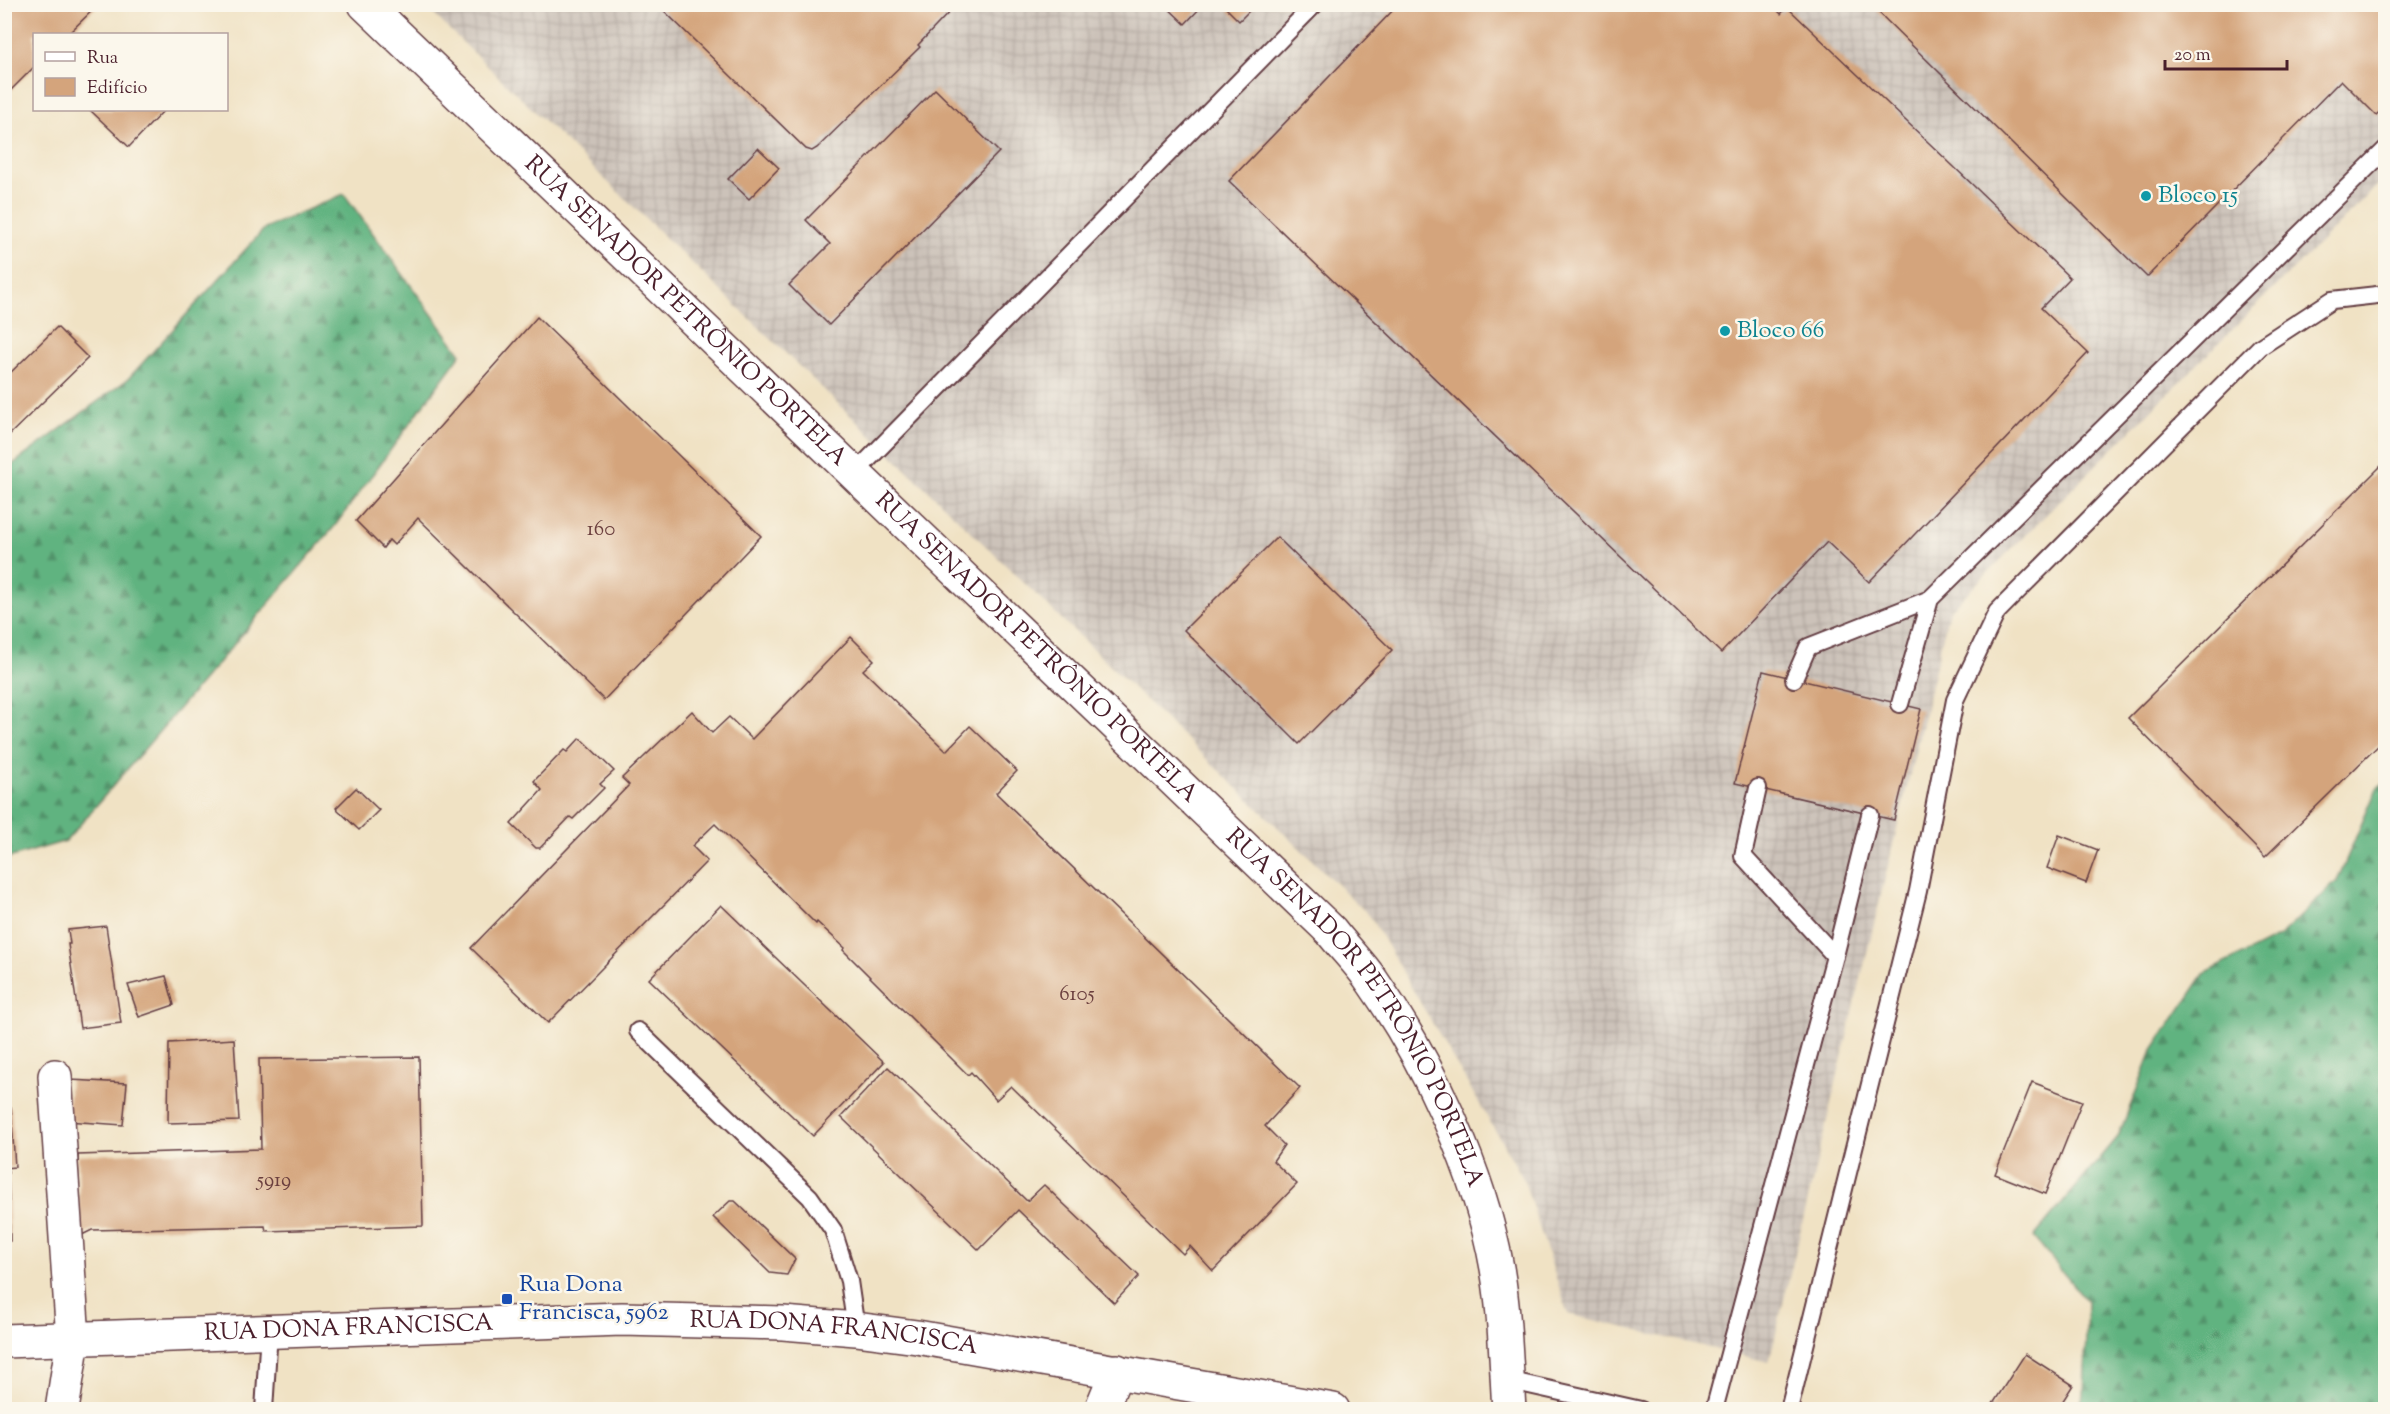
<svg xmlns="http://www.w3.org/2000/svg" width="2390" height="1414" font-family="'Sorts Mill Goudy',serif">
  <defs>
    <pattern id="industrial-grid" width="8" height="8" patternUnits="userSpaceOnUse" patternTransform="scale(1.5)"><rect width="8" height="8" fill="#ccc2b9"/><path d="M0 4h8M4 0v8" fill="none" stroke="#b1a69f"/></pattern>
    <pattern id="forest-firs" width="22" height="20" patternUnits="userSpaceOnUse" patternTransform="scale(1.5)"><rect width="22" height="20" fill="#60b380"/><path d="M5 1l3.5 6h-7zM16 11l3.5 6h-7z" fill="#519169"/></pattern>
  </defs>
  <rect width="100%" height="100%" fill="#fbf7ec"/>
  <filter id="ink" filterUnits="userSpaceOnUse"><feTurbulence type="fractalNoise" baseFrequency=".0167" numOctaves="2"/><feDisplacementMap in="SourceGraphic" scale="12" xChannelSelector="R" yChannelSelector="G"/><feConvolveMatrix kernelMatrix="1 2 1 2 8 2 1 2 1" color-interpolation-filters="sRGB"/></filter>
  <filter id="wash" filterUnits="userSpaceOnUse"><feTurbulence type="fractalNoise" baseFrequency=".008" numOctaves="4" result="noise"/><feDisplacementMap in="SourceGraphic" scale="24" xChannelSelector="R" yChannelSelector="G"/><feGaussianBlur stdDeviation="1.35" result="paint"/><feColorMatrix in="noise" values="0 0 0 0 0 0 0 0 0 0 0 0 0 0 0 0 0 1.4 0 .05"/><feComposite in="paint" operator="in"/></filter>
  <g filter="url(#wash)">
    <rect width="100%" height="100%" fill="#f0e2c4"/>
    <!-- industrial -->
    <polygon fill="url(#industrial-grid)" points="424,5 2385,5 2385,178 1949,611 1769,1362 1568,1314 1523,1178 1369,915"/>
    <!-- forest -->
    <g fill="url(#forest-firs)" stroke="#556956" stroke-width="1.5">
      <polygon points="344,194 461,354 334,527 66,841 5,859 5,470 128,379 265,228"/>
      <polygon points="2385,782 2385,1409 2077,1409 2084,1395 2087,1302 2034,1237 2118,1137 2152,1051 2204,974 2281,935 2337,881 2377,788"/>
    </g>
    <g id="blocks">
      <!-- building -->
      <g fill="#d4a47c">
        <polygon points="4,4 99,4 68,34 34,34 34,67 6,95"/>
        <polygon points="657,4 957,4 918,45 920,47 817,148 812,151 806,149"/>
        <polygon points="1164,4 1204,4 1185,24"/>
        <polygon points="1222,4 1256,4 1239,21"/>
        <polygon points="1399,4 1771,4 1781,14 1787,7 2070,278 2041,308 2088,353 1869,582 1827,542 1721,653 1229,181"/>
        <polygon points="1870,4 2386,4 2386,106 2376,115 2341,80 2147,277"/>
        <polygon points="935,89 999,152 829,325 789,285 830,244 806,220"/>
        <polygon points="90,110 164,110 129,147"/>
        <polygon points="758,148 779,168 749,199 728,179"/>
        <polygon points="537,317 761,536 604,700 418,518 394,545 389,540 383,548 356,521"/>
        <polygon points="57,327 88,358 4,440 4,379"/>
        <polygon points="2386,461 2386,738 2265,857 2128,718"/>
        <polygon points="1277,537 1392,650 1299,744 1184,630"/>
        <polygon points="851,637 874,660 863,670 946,751 970,726 1017,771 996,793 1300,1088 1265,1126 1284,1145 1273,1161 1297,1184 1213,1271 1190,1246 1183,1254 1011,1086 996,1100 971,1072 968,1075 843,950 845,948 817,922 816,924 715,824 692,846 707,861 548,1023 471,948 629,785 622,778 692,711 712,733 729,717 752,739"/>
        <polygon points="1763,671 1921,709 1894,820 1735,783"/>
        <polygon points="580,738 614,771 600,784 604,788 573,819 570,817 540,848 536,848 511,824 542,790 534,781 564,750 567,752"/>
        <polygon points="356,788 379,810 359,830 336,808"/>
        <polygon points="2059,835 2098,850 2086,883 2047,868"/>
        <polygon points="721,905 884,1062 813,1136 649,979"/>
        <polygon points="106,926 121,1023 80,1028 68,944 70,944 68,930"/>
        <polygon points="166,976 174,1005 139,1017 128,985"/>
        <polygon points="234,1039 239,1121 168,1123 169,1043"/>
        <polygon points="419,1057 423,1226 266,1231 265,1226 92,1230 80,1236 78,1155 261,1149 259,1059"/>
        <polygon points="888,1067 1027,1201 1044,1185 1139,1276 1114,1303 1018,1210 979,1250 841,1117"/>
        <polygon points="70,1080 127,1083 123,1125 67,1121"/>
        <polygon points="2032,1082 2082,1101 2045,1194 1995,1174"/>
        <polygon points="4,1108 11,1108 15,1167 4,1168"/>
        <polygon points="4,1171 8,1171 10,1241 4,1241"/>
        <polygon points="730,1201 735,1201 795,1259 787,1275 770,1273 713,1217"/>
        <polygon points="2025,1354 2073,1385 2057,1410 1989,1410"/>
      </g>
    </g>
  </g>
  <g filter="url(#ink)">
    <use href="#blocks" fill-opacity="0" stroke="#633c42" stroke-width="1.5"/>
    <g fill="none" stroke-linecap="round" stroke-linejoin="round">
      <!-- lane casing -->
      <g stroke="#633c42" stroke-width="20">
        <g id="lane">
          <polyline points="854,474 1315,4"/>
          <polyline points="1794,679 1808,647 1930,599"/>
          <polyline points="1900,704 1930,599 2386,149"/>
          <polyline points="1758,788 1743,856 1835,956"/>
          <polyline points="638,1031 810,1197 833,1230 849,1281 856,1329"/>
          <polyline points="1507,1380 1641,1410"/>
          <polyline points="264,1410 269,1331"/>
          <polyline points="1714,1410 1835,956 1870,815"/>
          <polyline points="1789,1410 1918,891 1955,700 1997,612 2260,347 2332,300 2386,294"/>
        </g>
      </g>
      <!-- street casing -->
      <g stroke="#633c42" stroke-width="36">
        <g id="street">
          <path id="s1" d="M365,4L1331,931C1344,948 1360,963 1372,981C1428,1061 1480,1172 1497,1268C1505,1314 1506,1363 1509,1410"/>
          <polyline points="55,1076 73,1339 62,1410"/>
          <polyline points="1101,1410 1117,1371"/>
        </g>
      </g>
      <!-- primary casing -->
      <g stroke="#633c42" stroke-width="36">
        <g id="primary">
          <path id="s2" d="M4,1341L622,1319L783,1323L856,1329L917,1337L1333,1410"/>
        </g>
      </g>
      <!-- lane -->
      <use href="#lane" stroke="#fff" stroke-width="16"/>
      <!-- street -->
      <use href="#street" stroke="#fff" stroke-width="33"/>
      <!-- primary -->
      <use href="#primary" stroke="#fff" stroke-width="33"/>
    </g>
  </g>
  <!-- markers -->
  <g fill="#0f9aa8" stroke="#fbf7ec" stroke-width="2">
    <circle cx="2146" cy="196" r="6"/>
    <circle cx="1725" cy="331" r="6"/>
  </g>
  <rect fill="#1a4fb4" stroke="#fbf7ec" stroke-width="2" x="501" y="1293" width="12" height="12" rx="3"/>
  <g text-anchor="middle" dominant-baseline="central" stroke-width="5" stroke-linejoin="round" paint-order="stroke">
    <!-- number labels -->
    <g font-size="21" fill="#6c403f">
      <text x="601" y="530">160</text>
      <text x="1077" y="995">6105</text>
      <text x="274" y="1181">5919</text>
    </g>
    <!-- culture labels -->
    <g font-size="24" fill="#0d838f" stroke="#fbf7ec" text-anchor="start">
      <text x="2158" y="196">Bloco 15</text>
      <text x="1737" y="331">Bloco 66</text>
    </g>
    <!-- street labels -->
    <g font-size="24" fill="#4a1f2b" stroke="#fbf7ec">
      <text stroke="none"><textPath href="#s1" startOffset="444">RUA SENADOR PETRÔNIO PORTELA</textPath></text>
      <text stroke="none"><textPath href="#s1" startOffset="930">RUA SENADOR PETRÔNIO PORTELA</textPath></text>
      <text stroke="none"><textPath href="#s1" startOffset="1416">RUA SENADOR PETRÔNIO PORTELA</textPath></text>
      <text stroke="none"><textPath href="#s2" startOffset="345">RUA DONA FRANCISCA</textPath></text>
      <text stroke="none"><textPath href="#s2" startOffset="831">RUA DONA FRANCISCA</textPath></text>
    </g>
    <!-- transit labels -->
    <g font-size="24" fill="#164399" stroke="#fbf7ec" text-anchor="start">
      <text x="519" y="1285">Rua Dona<tspan x="519" dy="28">Francisca, 5962</tspan></text>
    </g>
  </g>
  <!-- margin -->
  <rect width="2390" height="1414" fill="none" stroke="#fbf7ec" stroke-width="24"/>
  <!-- legend -->
  <rect x="33" y="33" width="195" height="78" fill="#fbf7ec" stroke="#b4a19f" stroke-width="1.5"/>
  <rect x="45" y="52" width="30" height="9" fill="#ffffff" stroke="#b4a19f" stroke-width="1.5"/>
  <text x="87" y="63" font-size="18" fill="#4a1f2b">Rua</text>
  <rect x="45" y="78" width="30" height="18" fill="#d4a47c" stroke="#b4a19f" stroke-width="1.5"/>
  <text x="87" y="93" font-size="18" fill="#4a1f2b">Edifício</text>
  <!-- scale -->
  <path d="M2165 60v9h122v-9" fill="none" stroke="#4a1f2b" stroke-width="3"/>
  <text x="2174" y="60" font-size="18" fill="#4a1f2b" stroke="#fbf7ec" stroke-width="4.5" paint-order="stroke">20 m</text>
</svg>
